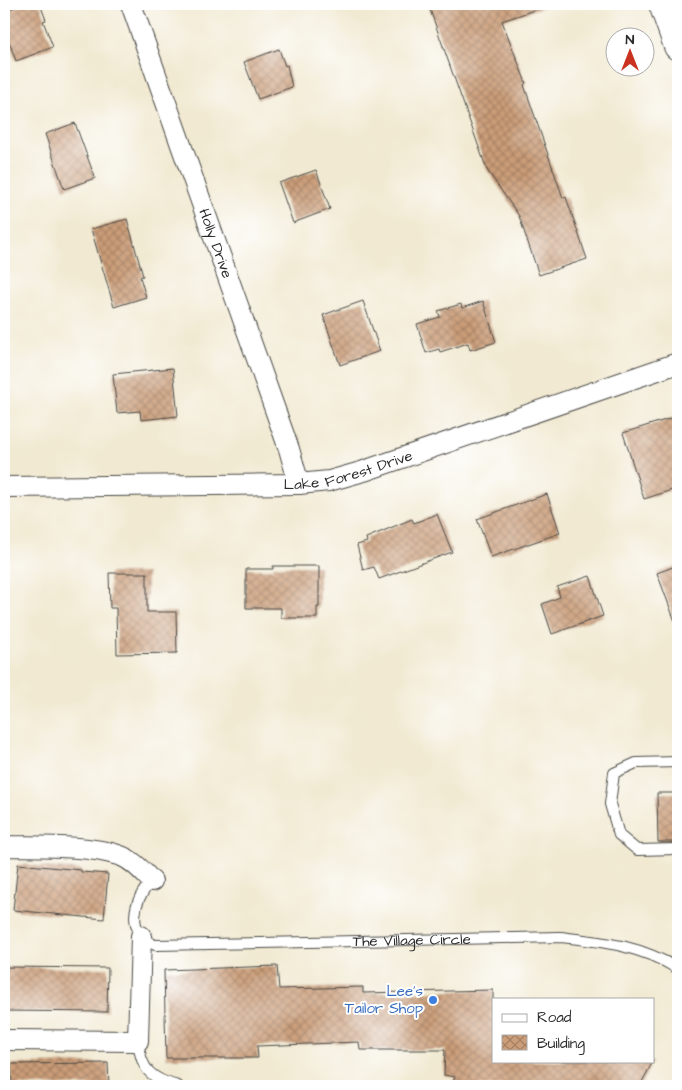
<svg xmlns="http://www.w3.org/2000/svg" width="682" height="1090" font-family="'Architects Daughter',sans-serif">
  <defs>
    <pattern id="building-cross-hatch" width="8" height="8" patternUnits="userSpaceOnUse" patternTransform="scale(1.25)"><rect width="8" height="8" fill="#cb9d78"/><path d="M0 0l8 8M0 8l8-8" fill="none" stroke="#a58063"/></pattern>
  </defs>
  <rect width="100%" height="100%" fill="#fff"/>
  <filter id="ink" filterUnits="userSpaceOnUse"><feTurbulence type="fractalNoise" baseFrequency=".02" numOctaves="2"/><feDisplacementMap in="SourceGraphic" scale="10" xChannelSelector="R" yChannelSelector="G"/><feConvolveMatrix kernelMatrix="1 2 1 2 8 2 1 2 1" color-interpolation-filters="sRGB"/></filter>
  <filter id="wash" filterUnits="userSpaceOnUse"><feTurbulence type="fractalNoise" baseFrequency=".0096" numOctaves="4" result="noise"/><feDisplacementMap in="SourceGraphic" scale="20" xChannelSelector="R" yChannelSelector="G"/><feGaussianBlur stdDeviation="1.12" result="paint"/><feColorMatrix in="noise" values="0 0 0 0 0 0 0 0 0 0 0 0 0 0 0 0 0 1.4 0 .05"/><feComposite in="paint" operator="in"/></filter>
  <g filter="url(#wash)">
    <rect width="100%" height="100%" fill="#f1e9d1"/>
    <g id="blocks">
      <!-- building -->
      <g fill="url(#building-cross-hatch)">
        <polygon points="23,4 40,4 46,20 43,21 53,47 16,61 4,28 4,11"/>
        <polygon points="428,4 543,4 543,7 502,21 526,83 524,85 563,198 566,197 587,259 539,275 519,216 487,170"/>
        <polygon points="279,49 285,66 287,65 292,87 258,99 244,62"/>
        <polygon points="75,123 95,178 64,189 45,134"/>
        <polygon points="316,170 330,209 293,223 279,183"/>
        <polygon points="127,219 143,276 140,277 146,297 114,307 91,229"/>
        <polygon points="363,301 380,351 340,365 323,315"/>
        <polygon points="483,301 496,342 470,350 468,343 440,352 439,349 426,353 417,324 440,317 438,311 461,304 462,308"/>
        <polygon points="173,368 178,416 141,420 140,411 117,413 113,374"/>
        <polygon points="678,416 678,488 644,499 623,433"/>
        <polygon points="547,494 560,533 491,557 477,519"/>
        <polygon points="437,514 452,552 379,579 374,567 363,570 357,545 367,542 366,538 412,519 414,523"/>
        <polygon points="678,565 678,624 676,624 657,573"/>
        <polygon points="273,566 319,566 319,607 317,607 317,618 281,618 281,608 246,608 246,569 273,569"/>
        <polygon points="109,573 147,573 147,612 176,612 177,653 117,654 116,608 110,608"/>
        <polygon points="590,576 603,616 552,634 542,604 560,597 557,587"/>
        <polygon points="657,793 678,793 678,842 658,842"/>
        <polygon points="18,864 81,870 81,872 108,874 104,919 13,910"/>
        <polygon points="277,966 279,989 363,987 363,993 493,990 493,1061 653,1061 640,1086 451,1086 455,1077 444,1075 445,1050 360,1050 359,1042 257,1046 258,1058 166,1058 164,970"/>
        <polygon points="4,967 108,968 107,1012 4,1011"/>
        <polygon points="108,1063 109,1086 12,1086 11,1064"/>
      </g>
    </g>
  </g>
  <g filter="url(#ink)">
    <use href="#blocks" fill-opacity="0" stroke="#494844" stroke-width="1"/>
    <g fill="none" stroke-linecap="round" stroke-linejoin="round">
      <!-- lane casing -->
      <g stroke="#494844" stroke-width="12">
        <g id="lane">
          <polyline points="678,762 636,763 614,773 610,804 619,835 637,850 678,849"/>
          <path id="s1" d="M152,881C133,900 125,932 155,945L560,937C603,942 640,945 678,969"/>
          <path d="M138,1041C141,1070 151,1079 178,1086"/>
        </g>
      </g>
      <!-- street casing -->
      <g stroke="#494844" stroke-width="22">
        <g id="street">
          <path id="s2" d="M131,4L289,449L299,484"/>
          <path id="s3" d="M4,487L299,484L329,481L364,471L678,363"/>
          <path d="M4,846C39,847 86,845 118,855C132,859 142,871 152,881"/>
          <polyline points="4,1040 138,1041 141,936"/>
        </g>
      </g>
      <!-- primary casing -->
      <g stroke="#494844" stroke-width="30">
        <polyline id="primary" points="663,4 678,46"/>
      </g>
      <!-- lane -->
      <use href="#lane" stroke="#fff" stroke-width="10"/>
      <!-- street -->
      <use href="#street" stroke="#fff" stroke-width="20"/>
      <!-- primary -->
      <use href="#primary" stroke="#fff" stroke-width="28"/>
    </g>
  </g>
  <!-- markers -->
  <circle fill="#3f7fe0" stroke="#fff" stroke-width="2" cx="433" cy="1000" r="5"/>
  <g text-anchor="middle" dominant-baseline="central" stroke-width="4" stroke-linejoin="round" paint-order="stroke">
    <!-- street labels -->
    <g font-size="15" fill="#2b2b2b" stroke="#fff">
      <text stroke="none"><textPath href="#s2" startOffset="254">Holly Drive</textPath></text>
      <text stroke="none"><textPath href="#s3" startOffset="346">Lake Forest Drive</textPath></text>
      <text stroke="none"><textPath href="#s1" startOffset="334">The Village Circle</textPath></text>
    </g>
    <!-- shop labels -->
    <g font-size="15" fill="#366cbe" stroke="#fff" text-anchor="end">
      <text x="423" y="991">Lee's<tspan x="423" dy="17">Tailor Shop</tspan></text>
    </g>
  </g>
  <!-- margin -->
  <rect width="682" height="1090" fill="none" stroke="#fff" stroke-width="20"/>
  <!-- legend -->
  <rect x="492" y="998" width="162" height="65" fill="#ffffff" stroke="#aaaaaa"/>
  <rect x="502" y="1014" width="25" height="8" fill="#ffffff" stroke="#aaaaaa"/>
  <text x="537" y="1022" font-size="15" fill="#2b2b2b">Road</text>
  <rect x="502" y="1035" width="25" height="15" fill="url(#building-cross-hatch)" stroke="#aaaaaa"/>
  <text x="537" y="1048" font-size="15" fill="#2b2b2b">Building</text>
  <!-- north arrow -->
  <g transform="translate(630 52)"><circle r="24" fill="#ffffff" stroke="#aaaaaa"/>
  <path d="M0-4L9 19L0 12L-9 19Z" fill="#c8321e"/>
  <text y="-8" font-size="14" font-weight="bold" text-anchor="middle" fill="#2b2b2b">N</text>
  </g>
</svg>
